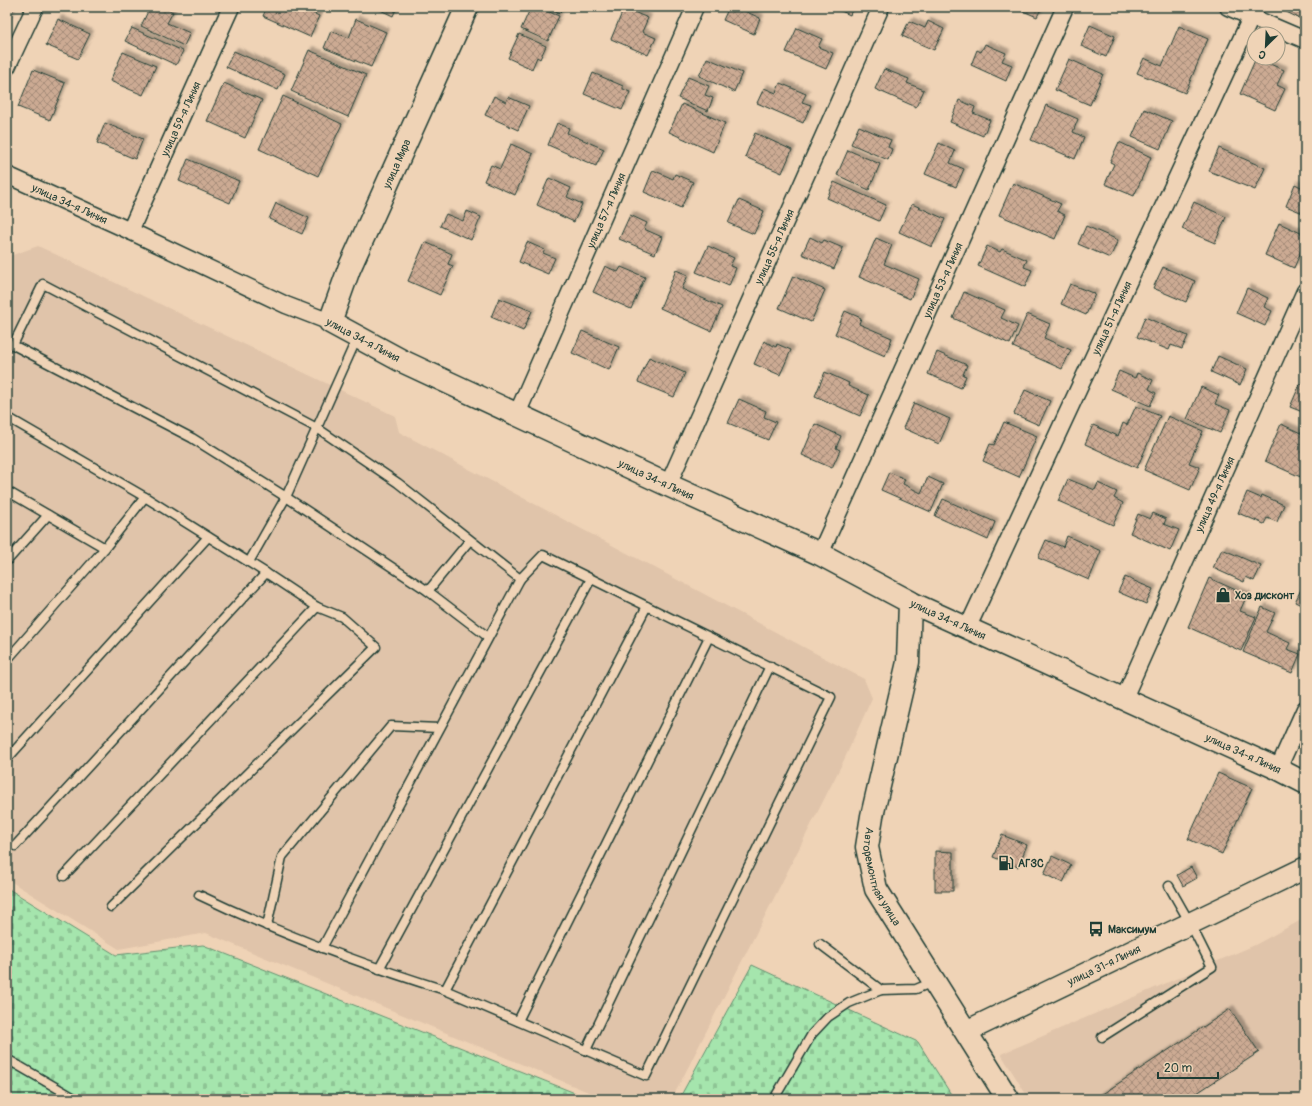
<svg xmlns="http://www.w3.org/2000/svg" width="1312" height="1106" font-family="Pangolin,sans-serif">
  <defs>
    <pattern id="cemetery-stones" width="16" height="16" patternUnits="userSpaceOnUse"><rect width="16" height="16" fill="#a5e5ad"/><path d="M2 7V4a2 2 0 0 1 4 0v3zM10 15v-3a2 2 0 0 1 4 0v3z" fill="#8ec595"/></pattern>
    <pattern id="building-cross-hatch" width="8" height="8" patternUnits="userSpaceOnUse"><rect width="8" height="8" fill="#ccaa93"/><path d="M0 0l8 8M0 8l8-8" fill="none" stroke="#a58c79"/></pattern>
    <filter id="shadow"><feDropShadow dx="3.5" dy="-3.5" stdDeviation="1" flood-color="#0004"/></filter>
  </defs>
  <rect width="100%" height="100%" fill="#efd3b6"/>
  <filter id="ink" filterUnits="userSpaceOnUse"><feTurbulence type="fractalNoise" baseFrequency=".025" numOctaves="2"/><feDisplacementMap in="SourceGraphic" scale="8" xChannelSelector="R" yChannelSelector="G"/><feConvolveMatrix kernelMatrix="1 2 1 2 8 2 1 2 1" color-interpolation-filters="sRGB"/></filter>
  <g filter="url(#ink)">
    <!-- built -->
    <g fill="#e0c4aa">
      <polygon points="38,246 395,416 399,432 864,679 872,698 844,760 672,1099 605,1099 206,933 119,949 7,879 7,257"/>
      <polygon points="1305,918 1305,1099 1029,1099 1001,1054 1255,945"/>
    </g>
    <!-- cemetery -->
    <g fill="url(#cemetery-stones)" stroke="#629170">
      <polygon points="7,888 116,955 203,945 590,1099 7,1099"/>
      <polygon points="752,965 918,1042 954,1099 679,1099"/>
    </g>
    <!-- building -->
    <g fill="url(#building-cross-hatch)" stroke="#1f3d34" filter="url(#shadow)">
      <polygon points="7,7 13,8 7,22"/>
      <polygon points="150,7 163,7 173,12 167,23 190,33 184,46 141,26"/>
      <polygon points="267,7 300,7 319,16 310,37 263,16"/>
      <polygon points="374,7 397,7 393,16"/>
      <polygon points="531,7 537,7 559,16 548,41 521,29"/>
      <polygon points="547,7 562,7 560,13"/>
      <polygon points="729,7 736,7 760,18 754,34 723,20"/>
      <polygon points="832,7 853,7 850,15"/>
      <polygon points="1014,7 1042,7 1037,17"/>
      <polygon points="1281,7 1305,7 1305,21 1280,9"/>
      <polygon points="624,8 648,18 642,32 656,38 648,55 611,39"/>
      <polygon points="58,19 90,34 78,59 46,45"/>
      <polygon points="356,19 386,32 371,67 324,48 331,31 349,38"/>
      <polygon points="909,21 925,28 928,21 944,29 934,50 902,36"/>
      <polygon points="1090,25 1115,36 1106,57 1081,46"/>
      <polygon points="1179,26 1208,39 1185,93 1137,73 1144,58 1162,66"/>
      <polygon points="132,28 183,51 176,65 125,41"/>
      <polygon points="797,28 822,39 818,47 833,53 826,69 786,52"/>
      <polygon points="519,34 546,46 540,59 537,57 532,69 508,58"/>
      <polygon points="985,44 1006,53 1002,61 1012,65 1006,81 971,65 977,50 981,52"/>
      <polygon points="309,50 366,75 348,117 291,91"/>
      <polygon points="234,51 285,74 278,90 226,67"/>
      <polygon points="123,52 156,66 143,95 110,81"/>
      <polygon points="707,58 742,73 734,92 699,76"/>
      <polygon points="1256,58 1284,70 1277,85 1285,89 1275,110 1240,94"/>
      <polygon points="1069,59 1103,74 1090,105 1055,90"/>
      <polygon points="884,69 909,79 907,83 924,90 916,107 875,89"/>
      <polygon points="33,70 65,83 50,120 18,107"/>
      <polygon points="593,73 623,86 623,89 630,92 622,110 584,94"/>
      <polygon points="688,77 709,86 705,95 713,98 708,111 678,98"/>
      <polygon points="224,83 262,100 245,138 207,121"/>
      <polygon points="780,83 806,94 802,102 811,105 803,123 757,103 764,88 776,93"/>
      <polygon points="283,96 342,124 318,176 259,149"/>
      <polygon points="494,96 506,102 508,97 529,106 518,130 485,115"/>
      <polygon points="959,100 975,107 973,113 990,120 983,136 950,122"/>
      <polygon points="682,104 725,123 713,152 669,132"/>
      <polygon points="1046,105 1078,119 1073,132 1084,137 1075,159 1031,140"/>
      <polygon points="1144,109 1172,121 1160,149 1132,137"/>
      <polygon points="105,123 143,139 135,159 97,143"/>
      <polygon points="557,123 569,128 567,133 604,149 596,166 548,145"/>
      <polygon points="859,126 891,140 888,147 892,149 888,160 851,144"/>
      <polygon points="755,133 792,150 782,173 745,157"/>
      <polygon points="1119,142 1151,157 1134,196 1105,184 1114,164 1110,162"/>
      <polygon points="939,143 955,151 950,163 964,169 956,187 925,174"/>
      <polygon points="511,144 533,154 515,195 484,181 491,165 500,169"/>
      <polygon points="1219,148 1265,168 1255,190 1209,171"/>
      <polygon points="848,150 880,164 869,190 837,175"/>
      <polygon points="188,159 239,181 230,203 179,181"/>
      <polygon points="653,170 673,179 675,174 693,182 681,208 644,192"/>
      <polygon points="549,178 571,188 567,197 582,204 574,222 537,205"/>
      <polygon points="834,182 886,205 879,221 827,198"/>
      <polygon points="1013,183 1061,204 1057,211 1065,215 1055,239 999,215"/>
      <polygon points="1295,184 1305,189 1305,214 1286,206"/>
      <polygon points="739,200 764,211 754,234 728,223"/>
      <polygon points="1194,202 1226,217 1215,243 1182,229"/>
      <polygon points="276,203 309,218 302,234 269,219"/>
      <polygon points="912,204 945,219 932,247 899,232"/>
      <polygon points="467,211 481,217 471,240 440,226 446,214 463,221"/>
      <polygon points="630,215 647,223 644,229 662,237 655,254 619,239"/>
      <polygon points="1279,223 1305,235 1305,242 1294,268 1265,255"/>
      <polygon points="1086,226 1118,240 1110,258 1078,244"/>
      <polygon points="810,237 822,243 824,240 843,248 834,269 802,254"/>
      <polygon points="876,238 892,245 884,264 919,279 910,299 859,277"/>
      <polygon points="425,242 452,254 448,264 453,266 440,295 408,281"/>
      <polygon points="527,242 545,250 543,253 555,258 548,274 519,262"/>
      <polygon points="708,246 734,258 730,266 736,268 729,286 696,272"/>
      <polygon points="987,246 1000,252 1002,249 1027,260 1024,267 1032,270 1025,287 978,266"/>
      <polygon points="605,266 618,272 621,267 645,277 631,309 593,292"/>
      <polygon points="1163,267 1195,281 1186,302 1153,288"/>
      <polygon points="676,270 688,275 682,289 722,307 711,331 660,308"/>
      <polygon points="793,276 825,290 811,322 779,308"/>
      <polygon points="1070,284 1095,294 1086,315 1061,304"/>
      <polygon points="1247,288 1268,298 1264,307 1272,311 1265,326 1236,313"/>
      <polygon points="964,292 1005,310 1001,318 1018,326 1010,344 953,318"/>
      <polygon points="499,298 532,311 523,331 491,317"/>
      <polygon points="845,311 861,318 859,324 892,338 885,356 835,334"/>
      <polygon points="1027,314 1050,324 1044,338 1071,350 1062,369 1013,347"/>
      <polygon points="1145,317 1188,336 1182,349 1171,345 1169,350 1137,337"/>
      <polygon points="582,331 619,347 609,370 572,353"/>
      <polygon points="764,341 776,347 777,344 791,350 780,375 754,364"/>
      <polygon points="937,352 967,365 963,375 966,376 961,388 928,374"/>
      <polygon points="1218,356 1247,369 1240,385 1211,372"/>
      <polygon points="649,357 685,373 674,397 638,382"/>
      <polygon points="1119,371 1135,378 1137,373 1153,380 1149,389 1156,393 1150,406 1111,389"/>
      <polygon points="825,372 849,383 848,386 869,395 860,416 815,396"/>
      <polygon points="1300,384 1305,386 1305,413 1290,407"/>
      <polygon points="1201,387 1219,395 1215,404 1230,410 1220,433 1187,419"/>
      <polygon points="1025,390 1050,401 1039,425 1014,414"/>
      <polygon points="739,399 766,411 764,417 776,422 768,440 728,423"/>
      <polygon points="914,403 950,419 939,444 903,428"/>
      <polygon points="1136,406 1160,416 1137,468 1085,444 1093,425 1118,436 1123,423 1127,425"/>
      <polygon points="1168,416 1203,431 1189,463 1200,467 1190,490 1144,470"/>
      <polygon points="1004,422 1037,436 1019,477 983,461 990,444 994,445"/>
      <polygon points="815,424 841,436 836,448 840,450 832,468 802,455"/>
      <polygon points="1281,424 1305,435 1305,479 1265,461"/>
      <polygon points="889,472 905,479 903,484 921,493 928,477 943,484 931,512 881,490"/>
      <polygon points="1068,479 1095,490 1098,483 1117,492 1114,498 1123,503 1113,525 1058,501"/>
      <polygon points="1247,492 1261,498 1262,495 1284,505 1277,522 1267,518 1264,524 1238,513"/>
      <polygon points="943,499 995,522 988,540 935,516"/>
      <polygon points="1153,513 1166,519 1164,524 1179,530 1170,551 1130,533 1138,514 1150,519"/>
      <polygon points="1067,536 1101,551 1089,580 1038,558 1046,540 1063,547"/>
      <polygon points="1222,549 1261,566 1254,581 1246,577 1244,582 1213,568"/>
      <polygon points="1125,577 1153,589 1146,604 1118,592"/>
      <polygon points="1209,578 1247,595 1240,611 1256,617 1241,651 1188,627"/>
      <polygon points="1305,581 1305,607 1295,602"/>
      <polygon points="1262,607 1275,613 1266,632 1290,643 1287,649 1300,654 1292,673 1243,652"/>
      <polygon points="1218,773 1252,788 1222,854 1188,839"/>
      <polygon points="1002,835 1027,845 1018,867 993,857"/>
      <polygon points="935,851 953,852 953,891 935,891"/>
      <polygon points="1052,856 1071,865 1063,883 1044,874"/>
      <polygon points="1191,867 1197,878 1183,886 1177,875"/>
      <polygon points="1230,1009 1259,1052 1188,1099 1099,1099 1098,1097"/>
    </g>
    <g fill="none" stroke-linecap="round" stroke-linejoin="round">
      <!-- service casing -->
      <g stroke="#1f3d34" stroke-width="11">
        <g id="service">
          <polyline points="7,417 145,497 266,573 317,607 342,617 376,647 111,907"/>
          <polyline points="7,491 105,548"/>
          <polyline points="470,540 428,591 286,497 192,438 13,345 43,284 317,428 398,483 520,579"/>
          <polyline points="7,561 48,515"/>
          <polyline points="249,562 286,497 357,338"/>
          <polyline points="428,591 488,637"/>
          <polyline points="7,660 105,548 145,497"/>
          <polyline points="7,759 208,537"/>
          <polyline points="15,846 266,573"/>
          <polyline points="64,876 317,607"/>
          <path d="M199,895C278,933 361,964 445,990"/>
          <polyline points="267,926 282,857 391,726 439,728"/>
          <polyline points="820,944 881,990"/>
          <polyline points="322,948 520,579 543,555 831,697 646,1076 445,990 647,606"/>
          <polyline points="379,969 591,579"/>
          <polyline points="518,1021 709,637"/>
          <polyline points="1102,1037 1212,967 1190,923 1169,886"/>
          <polyline points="586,1050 770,666"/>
          <polyline points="7,1059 76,1099"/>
          <polyline points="774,1099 812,1034 828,1017 849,1003 881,990 916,989 933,982"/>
        </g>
      </g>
      <!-- minor casing -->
      <g stroke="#1f3d34" stroke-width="19">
        <g id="minor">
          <polyline points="1228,7 1305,40"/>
          <polyline points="7,67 35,7"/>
          <path id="s1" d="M7,175L130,231L286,305L330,322"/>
          <path id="s2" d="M130,231L231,7"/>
          <path id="s3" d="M517,414L695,7"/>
          <path id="s4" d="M668,485L881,7"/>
          <path id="s5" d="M820,554L1065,7"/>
          <path id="s6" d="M967,629L1256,7"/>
          <path id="s7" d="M1124,698L1305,291"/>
          <polyline points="1278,769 1305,709"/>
        </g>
      </g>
      <!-- tertiary casing -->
      <g stroke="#1f3d34" stroke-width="24">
        <g id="tertiary">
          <path id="s8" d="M910,602L1278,769L1305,783"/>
          <path id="s9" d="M967,1031L1305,868"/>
        </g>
      </g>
      <!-- secondary casing -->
      <g stroke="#1f3d34" stroke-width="25">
        <g id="secondary">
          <path id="s10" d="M467,7L349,269L330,322L402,361L668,485L820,554L910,602L908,662L872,816L867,847L876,889L1008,1099"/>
        </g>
      </g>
      <!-- service -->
      <use href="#service" stroke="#efd3b6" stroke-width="8"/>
      <!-- minor -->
      <use href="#minor" stroke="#efd3b6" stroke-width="16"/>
      <!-- tertiary -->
      <use href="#tertiary" stroke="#efd3b6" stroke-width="21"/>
      <!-- secondary -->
      <use href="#secondary" stroke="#efd3b6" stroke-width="22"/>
    </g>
  </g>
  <!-- icons -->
  <defs>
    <g id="shop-bare" transform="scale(1.2)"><path d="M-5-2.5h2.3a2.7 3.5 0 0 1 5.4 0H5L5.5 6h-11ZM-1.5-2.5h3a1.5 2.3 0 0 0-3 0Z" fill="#1f3d34" stroke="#efd3b6" stroke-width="2.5" paint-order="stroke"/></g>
    <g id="fuel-bare" transform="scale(1.2)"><path d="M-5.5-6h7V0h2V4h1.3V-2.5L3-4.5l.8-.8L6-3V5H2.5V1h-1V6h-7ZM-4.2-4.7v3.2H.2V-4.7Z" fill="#1f3d34" stroke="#efd3b6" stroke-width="2.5" paint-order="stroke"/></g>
    <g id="bus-bare" transform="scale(1.2)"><path d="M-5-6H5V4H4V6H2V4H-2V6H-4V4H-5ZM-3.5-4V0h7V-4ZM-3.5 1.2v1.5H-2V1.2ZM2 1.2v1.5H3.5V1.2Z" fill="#1f3d34" stroke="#efd3b6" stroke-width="2.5" paint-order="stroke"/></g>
  </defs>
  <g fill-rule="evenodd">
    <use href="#shop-bare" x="1223" y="595"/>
    <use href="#fuel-bare" x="1006" y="863"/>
    <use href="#bus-bare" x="1096" y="929"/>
  </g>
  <g text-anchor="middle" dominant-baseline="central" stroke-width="3" stroke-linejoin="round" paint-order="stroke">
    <!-- street labels -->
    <g font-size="11" fill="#1f3d34" stroke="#efd3b6">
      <text stroke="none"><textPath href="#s2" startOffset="123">улица 59-я Линия</textPath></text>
      <text transform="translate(397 164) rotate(-66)">улица Мира</text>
      <text stroke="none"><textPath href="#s1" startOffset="69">улица 34-я Линия</textPath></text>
      <text stroke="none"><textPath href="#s3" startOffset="222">улица 57-я Линия</textPath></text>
      <text stroke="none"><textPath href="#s4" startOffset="261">улица 55-я Линия</textPath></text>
      <text stroke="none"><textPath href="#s5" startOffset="300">улица 53-я Линия</textPath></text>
      <text stroke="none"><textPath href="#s6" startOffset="343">улица 51-я Линия</textPath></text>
      <text transform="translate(363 340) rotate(28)">улица 34-я Линия</text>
      <text stroke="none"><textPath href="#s10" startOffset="706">улица 34-я Линия</textPath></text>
      <text stroke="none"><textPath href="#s7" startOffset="223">улица 49-я Линия</textPath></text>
      <text stroke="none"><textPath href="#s8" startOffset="42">улица 34-я Линия</textPath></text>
      <text stroke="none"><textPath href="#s8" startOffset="366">улица 34-я Линия</textPath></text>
      <text stroke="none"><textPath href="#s10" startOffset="1270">Авторемонтная улица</textPath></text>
      <text stroke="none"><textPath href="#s9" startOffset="152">улица 31-я Линия</textPath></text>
    </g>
    <!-- poi labels -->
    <g font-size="11" font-weight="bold" fill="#1f3d34" stroke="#efd3b6" text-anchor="start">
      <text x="1235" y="595">Хоз дисконт</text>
      <text x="1018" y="863">АГЗС</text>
      <text x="1108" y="929">Максимум</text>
    </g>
  </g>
  <!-- margin -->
  <rect width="1312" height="1106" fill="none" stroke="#efd3b6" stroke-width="24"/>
  <rect x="12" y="12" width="1288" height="1082" fill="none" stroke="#1f3d34" stroke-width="1.5" filter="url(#ink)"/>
  <!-- north arrow -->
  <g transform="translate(1266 46) rotate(204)"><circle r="19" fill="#efd3b6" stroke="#9c9782"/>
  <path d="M0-3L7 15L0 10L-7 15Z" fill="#1f3d34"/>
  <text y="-6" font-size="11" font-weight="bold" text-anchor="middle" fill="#1f3d34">С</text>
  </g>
  <!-- scale -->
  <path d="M1158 1072v6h60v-6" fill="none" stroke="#1f3d34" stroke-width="2"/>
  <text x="1164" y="1072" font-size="12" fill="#1f3d34" stroke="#efd3b6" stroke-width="3" paint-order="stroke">20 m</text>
</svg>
